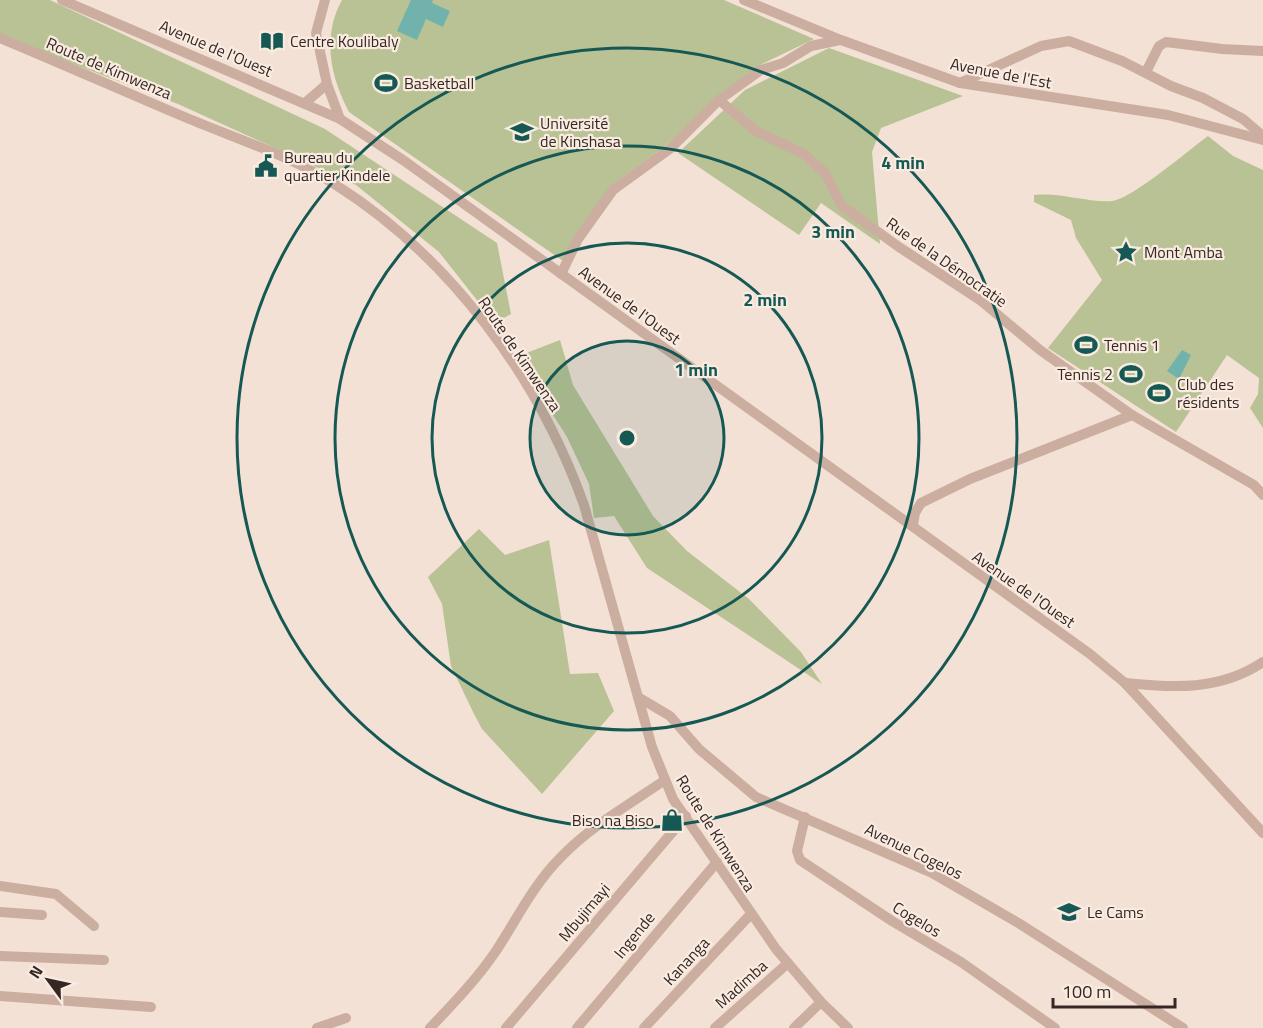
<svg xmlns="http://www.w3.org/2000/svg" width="1263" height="1028" font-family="'Titillium Web',sans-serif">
  <rect width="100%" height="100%" fill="#f3e1d5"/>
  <!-- green -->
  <g fill="#b9c294">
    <polygon points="0,0 50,0 325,129 497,243 511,314 495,323 439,252 356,185 178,104 0,36"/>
    <path d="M342,0H724L814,39L762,64L722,92L668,144L616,182L563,261L349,112C330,76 322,36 342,0Z"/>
    <polygon points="829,48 963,96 881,128 872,152 880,244 821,203 799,235 678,153 745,90"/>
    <path d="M1208,136L1233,156L1263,170V428L1250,408L1258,394L1259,378L1227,355L1176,432L1048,348L1102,280L1076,238L1071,220L1034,202V195C1062,192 1088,203 1112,201C1132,199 1189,150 1208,136Z"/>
    <polygon points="560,340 573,385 653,516 687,551 749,599 801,652 822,684 647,568 614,516 594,518 589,484 567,437 516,357"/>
    <polygon points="479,529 505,555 549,540 570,674 598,673 614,711 542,794 482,729 474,714 451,666 442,604 428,577"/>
  </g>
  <!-- water -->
  <g fill="#71b2ac">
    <polygon points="411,0 433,0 432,3 450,11 443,27 426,19 417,40 397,31"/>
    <polygon points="1182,350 1191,355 1179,379 1167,371"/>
  </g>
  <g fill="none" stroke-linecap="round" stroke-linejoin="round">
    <!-- minor -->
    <g stroke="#cbaea0" stroke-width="10">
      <polyline points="62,0 340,119 403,160 1090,654 1125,683 1263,833"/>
      <polyline points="325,0 316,33 327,84 340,119"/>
      <polyline points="744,0 841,40 960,83 1168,115 1263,140"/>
      <path d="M0,38C63,64 125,92 187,118C237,139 291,156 336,185C451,258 538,377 584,505L652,747L673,799L776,949L821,1002L848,1028"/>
      <polyline points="1146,72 1159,46 1166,42 1222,49 1263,51"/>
      <polyline points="960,83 1041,46 1069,41 1122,61 1171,86 1203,98 1243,119 1263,136"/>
      <polyline points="719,100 756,131 804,154 825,173 842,206 899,247 980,300 1040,350 1132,415 1254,485 1263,495"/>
      <polyline points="305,103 327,84"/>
      <polyline points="561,274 578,239 613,190 671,148 719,100 761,70 783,63 811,46 840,40"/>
      <polyline points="913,525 915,513 921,503 970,479 1132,415"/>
      <path d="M1125,683C1173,688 1220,691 1263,662"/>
      <polyline points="638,697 670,716 699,749 756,797 932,873 1020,924 1183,1028"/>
      <polyline points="805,817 797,851 800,860 892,921 961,962 1055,1028"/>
      <polyline points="0,886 56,894 94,926"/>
      <polyline points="0,912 42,915"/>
      <polyline points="0,956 104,960"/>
      <polyline points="0,996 151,1007"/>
      <polyline points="317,1028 346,1018"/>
      <path d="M430,1028C453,1004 477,979 496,951C517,919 533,885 561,857C591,826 630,804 665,780"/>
      <polyline points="506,1028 686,816"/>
      <polyline points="577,1028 717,862"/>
      <polyline points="644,1028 750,915"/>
      <polyline points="715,1028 788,963"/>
      <polyline points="794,1028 821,1002"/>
    </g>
  </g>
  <!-- distance rings -->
  <circle cx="627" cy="438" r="97" fill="#165954" fill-opacity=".12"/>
  <g fill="none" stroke="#165954" stroke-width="3">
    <circle cx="627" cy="438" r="97"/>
    <circle cx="627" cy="438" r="195"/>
    <circle cx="627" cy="438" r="292"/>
    <circle cx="627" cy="438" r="390"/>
  </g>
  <!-- icons -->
  <defs>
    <g id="library-bare" transform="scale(1.8)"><path d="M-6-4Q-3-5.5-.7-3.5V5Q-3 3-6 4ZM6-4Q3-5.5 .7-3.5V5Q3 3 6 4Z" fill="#165954" stroke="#faebe1" stroke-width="2.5" paint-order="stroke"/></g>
    <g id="stadium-bare" transform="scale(1.8)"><path d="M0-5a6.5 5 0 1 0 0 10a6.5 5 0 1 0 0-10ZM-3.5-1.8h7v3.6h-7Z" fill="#165954" stroke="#faebe1" stroke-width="2.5" paint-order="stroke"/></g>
    <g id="university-bare" transform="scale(1.8)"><path d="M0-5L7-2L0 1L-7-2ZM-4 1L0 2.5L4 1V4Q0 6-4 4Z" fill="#165954" stroke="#faebe1" stroke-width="2.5" paint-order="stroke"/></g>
    <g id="civic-bare" transform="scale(1.8)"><path d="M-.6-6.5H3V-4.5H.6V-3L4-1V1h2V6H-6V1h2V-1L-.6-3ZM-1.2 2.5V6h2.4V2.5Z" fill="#165954" stroke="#faebe1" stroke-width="2.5" paint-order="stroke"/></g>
    <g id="sight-bare" transform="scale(1.8)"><path d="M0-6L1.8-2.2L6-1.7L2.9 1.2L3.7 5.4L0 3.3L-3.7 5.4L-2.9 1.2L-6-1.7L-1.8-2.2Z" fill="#165954" stroke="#faebe1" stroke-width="2.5" paint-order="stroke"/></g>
    <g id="shop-bare" transform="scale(1.8)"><path d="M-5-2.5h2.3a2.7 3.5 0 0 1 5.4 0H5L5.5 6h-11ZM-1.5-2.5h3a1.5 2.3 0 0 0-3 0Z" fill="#165954" stroke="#faebe1" stroke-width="2.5" paint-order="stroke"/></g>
    <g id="school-bare" transform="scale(1.8)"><path d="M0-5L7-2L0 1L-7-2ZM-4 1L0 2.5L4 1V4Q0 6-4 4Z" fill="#165954" stroke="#faebe1" stroke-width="2.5" paint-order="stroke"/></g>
  </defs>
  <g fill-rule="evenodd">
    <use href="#library-bare" x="272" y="41"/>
    <use href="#stadium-bare" x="386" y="83"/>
    <use href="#university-bare" x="522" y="132"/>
    <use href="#civic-bare" x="266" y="166"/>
    <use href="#sight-bare" x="1126" y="252"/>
    <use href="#stadium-bare" x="1086" y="345"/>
    <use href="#stadium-bare" x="1131" y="374"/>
    <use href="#stadium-bare" x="1159" y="393"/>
    <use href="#shop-bare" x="672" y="820"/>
    <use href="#school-bare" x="1069" y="912"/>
  </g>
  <g text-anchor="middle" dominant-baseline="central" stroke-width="4.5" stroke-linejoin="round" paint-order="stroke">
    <!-- poi labels -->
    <g font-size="16" fill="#342724" stroke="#faebe1" text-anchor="start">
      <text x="290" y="41">Centre Koulibaly</text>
      <text x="404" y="83">Basketball</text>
      <text x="540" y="123">Université<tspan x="540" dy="18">de Kinshasa</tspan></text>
      <text x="284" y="157">Bureau du<tspan x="284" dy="18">quartier Kindele</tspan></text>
      <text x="1144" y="252">Mont Amba</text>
      <text x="1104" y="345">Tennis 1</text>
      <text x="1113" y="374" text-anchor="end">Tennis 2</text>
      <text x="1177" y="384">Club des<tspan x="1177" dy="18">résidents</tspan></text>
      <text x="654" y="820" text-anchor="end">Biso na Biso</text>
      <text x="1087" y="912">Le Cams</text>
    </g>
    <!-- street labels -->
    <g font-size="16" fill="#342724" stroke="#faebe1">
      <text transform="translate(216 48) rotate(23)">Avenue de l'Ouest</text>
      <text transform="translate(109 68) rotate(23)">Route de Kimwenza</text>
      <text transform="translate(1001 73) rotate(11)">Avenue de l'Est</text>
      <text transform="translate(947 262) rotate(35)">Rue de la Démocratie</text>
      <text transform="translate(630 305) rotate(36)">Avenue de l'Ouest</text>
      <text transform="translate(520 354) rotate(56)">Route de Kimwenza</text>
      <text transform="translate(1024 589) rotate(35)">Avenue de l'Ouest</text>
      <text transform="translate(716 833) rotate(58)">Route de Kimwenza</text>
      <text transform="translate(914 851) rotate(26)">Avenue Cogelos</text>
      <text transform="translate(584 912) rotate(-50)">Mbujimayi</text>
      <text transform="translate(917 919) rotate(31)">Cogelos</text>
      <text transform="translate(634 935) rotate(-51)">Ingende</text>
      <text transform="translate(686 961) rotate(-47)">Kananga</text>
      <text transform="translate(741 984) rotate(-42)">Madimba</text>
    </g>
  </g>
  <circle cx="627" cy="438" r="9" fill="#165954" stroke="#faebe1" stroke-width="3"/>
  <g font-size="18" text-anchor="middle" font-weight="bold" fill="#165954" stroke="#faebe1" stroke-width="4.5" stroke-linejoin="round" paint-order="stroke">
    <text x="903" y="169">4 min</text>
    <text x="833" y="238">3 min</text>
    <text x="765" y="306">2 min</text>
    <text x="696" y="376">1 min</text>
  </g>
  <!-- north arrow -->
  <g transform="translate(48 980) rotate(303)" stroke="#faebe1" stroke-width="4.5" paint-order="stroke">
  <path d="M0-4.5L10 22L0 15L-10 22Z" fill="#342724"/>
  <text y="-9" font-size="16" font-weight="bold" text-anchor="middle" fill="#342724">N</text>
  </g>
  <!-- scale -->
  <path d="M1053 998v9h122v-9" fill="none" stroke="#342724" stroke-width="3"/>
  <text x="1062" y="998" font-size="18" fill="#342724" stroke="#faebe1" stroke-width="4.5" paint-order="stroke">100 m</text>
</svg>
